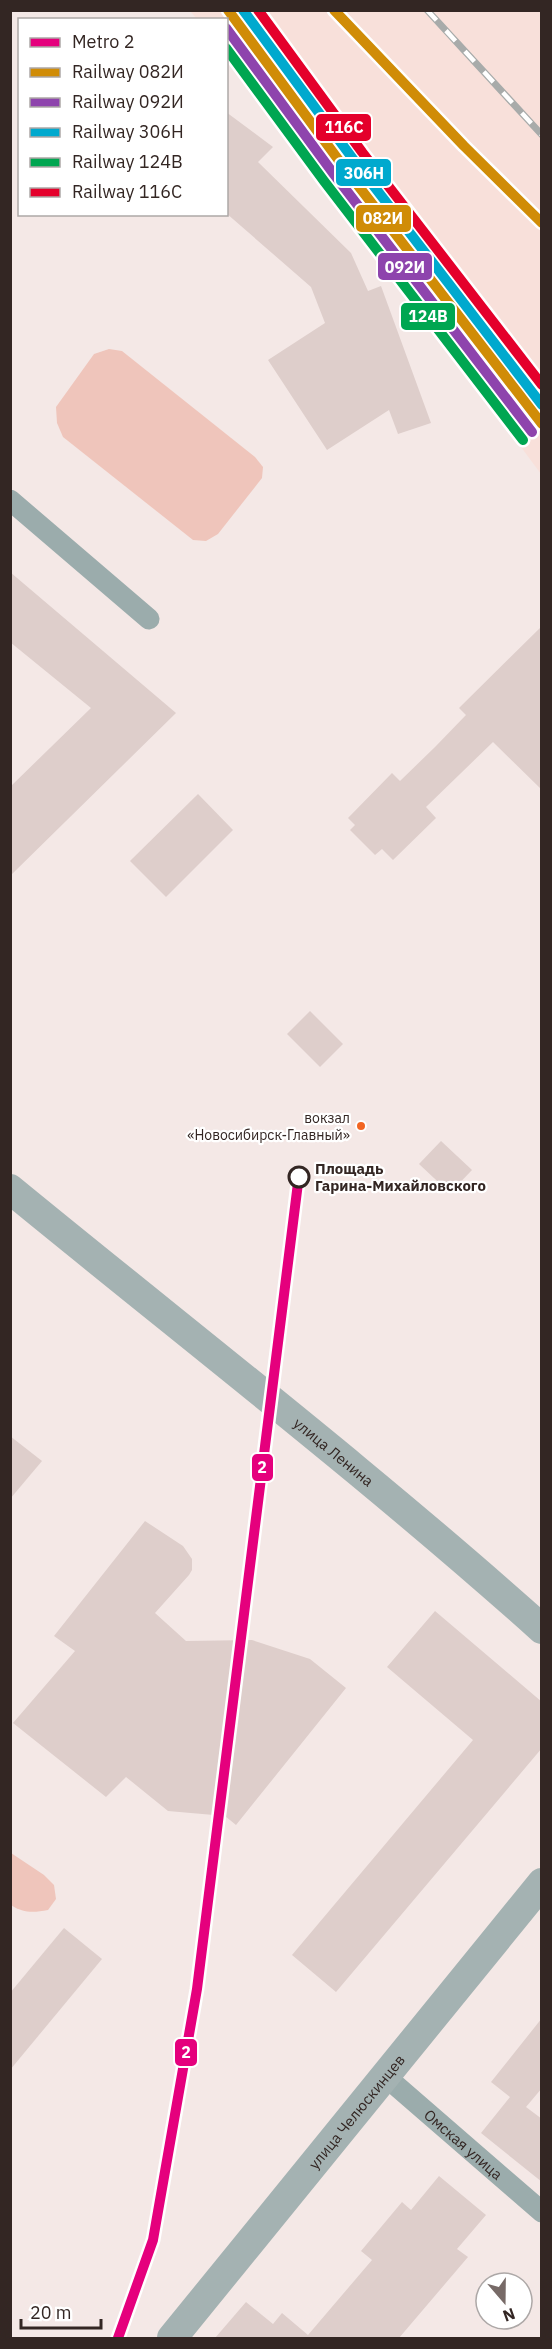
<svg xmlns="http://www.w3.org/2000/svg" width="552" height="2349" font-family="'IBM Plex Sans',sans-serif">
  <rect width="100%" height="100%" fill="#f4e8e6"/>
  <!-- built -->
  <polygon fill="#f8e0da" points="190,11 541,11 541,474 315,170 227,57 226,20 197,19"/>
  <!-- green -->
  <g fill="#efc5bb">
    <polygon points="109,349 122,351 255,457 263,467 262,478 218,534 206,541 193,540 63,437 57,423 56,407 94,354"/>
    <path d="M11,1853L44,1875L54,1885L56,1899L48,1910C33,1913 23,1913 11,1905Z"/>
  </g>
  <!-- building -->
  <g fill="#dececb">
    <polygon points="226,112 273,147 258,162 351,253 368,291 381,286 431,423 398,434 389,410 327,450 268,360 325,323 311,287 226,213"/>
    <polygon points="10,572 176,713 10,876 10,787 91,708 10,642"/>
    <polygon points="542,626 542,790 493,742 426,807 436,818 393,860 382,849 375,855 350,830 355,825 348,818 392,773 400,781 435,747 466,715 459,708"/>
    <polygon points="198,794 233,830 166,897 130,861"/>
    <polygon points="310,1011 343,1044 320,1067 287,1034"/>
    <polygon points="441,1141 472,1170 450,1193 419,1164"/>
    <polygon points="10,1436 42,1461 10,1499"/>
    <polygon points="145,1521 183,1546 192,1559 192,1570 189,1575 155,1613 186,1641 252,1640 310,1659 346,1688 236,1825 225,1816 168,1811 126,1777 106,1797 13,1723 75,1651 54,1636"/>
    <polygon points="435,1611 542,1702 542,1748 336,1992 292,1955 473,1740 387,1667"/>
    <polygon points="64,1928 102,1959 10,2070 10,1993"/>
    <polygon points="542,2018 542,2088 526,2107 542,2119 542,2182 481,2133 510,2097 491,2082"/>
    <polygon points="439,2176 486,2215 457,2249 468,2257 399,2338 215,2338 246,2302 273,2324 282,2313 308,2335 372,2260 361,2251 402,2202 411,2210"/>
  </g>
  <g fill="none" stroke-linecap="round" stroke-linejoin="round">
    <!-- minor -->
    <g stroke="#9bacac" stroke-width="21">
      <polyline points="10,500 149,619"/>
      <path id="s1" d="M385,2076L542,2212"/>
    </g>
    <!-- secondary -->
    <g stroke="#a4b2b2" stroke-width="30">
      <path id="s2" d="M10,1189C188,1335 370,1475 542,1629"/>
      <path id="s3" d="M172,2338L542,1883"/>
    </g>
    <!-- rail casing -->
    <g stroke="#a8abaa" stroke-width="7">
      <polyline id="rail" points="427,10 542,135"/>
    </g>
    <!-- rail -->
    <use href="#rail" stroke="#fff" stroke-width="4.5" stroke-dasharray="14" stroke-linecap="butt"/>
    <!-- rail-1 casing -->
    <g stroke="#fff" stroke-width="15">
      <g id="rail-1">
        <polyline points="228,10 343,166 542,424"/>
        <polyline points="334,10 464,146 542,223"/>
      </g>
    </g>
    <!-- rail-2 casing -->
    <g stroke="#fff" stroke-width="15">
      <polyline id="rail-2" points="226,28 333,173 532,432"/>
    </g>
    <!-- rail-3 casing -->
    <g stroke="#fff" stroke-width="15">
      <polyline id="rail-3" points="243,10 353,159 542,405"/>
    </g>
    <!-- rail-4 casing -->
    <g stroke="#fff" stroke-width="15">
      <polyline id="rail-4" points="226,48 324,181 523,440"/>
    </g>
    <!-- rail-5 casing -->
    <g stroke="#fff" stroke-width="15">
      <polyline id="rail-5" points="258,10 362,152 542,385"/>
    </g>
    <!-- rail-1 -->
    <use href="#rail-1" stroke="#d08c07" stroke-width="10"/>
    <!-- rail-2 -->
    <use href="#rail-2" stroke="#8e44ad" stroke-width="10"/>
    <!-- rail-3 -->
    <use href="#rail-3" stroke="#00a9ce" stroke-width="10"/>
    <!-- rail-4 -->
    <use href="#rail-4" stroke="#00a651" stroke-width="10"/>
    <!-- rail-5 -->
    <use href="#rail-5" stroke="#e4002b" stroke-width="10"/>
    <!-- metro-1 casing -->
    <g stroke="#fff" stroke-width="15">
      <polyline id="metro-1" points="118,2338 153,2240 197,1989 299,1175"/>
    </g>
    <!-- metro-1 -->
    <use href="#metro-1" stroke="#e5007d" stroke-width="10"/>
  </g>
  <!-- markers -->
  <circle fill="#f26522" stroke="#fff" stroke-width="2" cx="361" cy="1126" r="5"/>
  <circle fill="#fff" stroke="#332623" stroke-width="3" cx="299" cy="1177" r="10"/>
  <g text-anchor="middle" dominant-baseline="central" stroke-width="4.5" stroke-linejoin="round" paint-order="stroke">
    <!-- bus labels -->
    <g font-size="14" fill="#332623" stroke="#fff" text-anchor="end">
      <text x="350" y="1118">вокзал<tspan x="350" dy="17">«Новосибирск-Главный»</tspan></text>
    </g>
    <!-- stop labels -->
    <g font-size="15" font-weight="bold" fill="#332623" stroke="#fff" text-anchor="start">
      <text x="315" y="1168">Площадь<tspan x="315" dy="17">Гарина-Михайловского</tspan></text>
    </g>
    <!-- street labels -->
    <g font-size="15" fill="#332623" stroke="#fff">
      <text stroke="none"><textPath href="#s2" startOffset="417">улица Ленина</textPath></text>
      <text stroke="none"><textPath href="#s3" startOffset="292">улица Челюскинцев</textPath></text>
      <text stroke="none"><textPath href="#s1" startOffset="104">Омская улица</textPath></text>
    </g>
  </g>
  <g stroke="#fff" stroke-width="2">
    <rect x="315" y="113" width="57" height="29" rx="6" fill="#e4002b"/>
    <rect x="335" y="158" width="57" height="29" rx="6" fill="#00a9ce"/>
    <rect x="355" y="204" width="57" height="29" rx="6" fill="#d08c07"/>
    <rect x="377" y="252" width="56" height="29" rx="6" fill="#8e44ad"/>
    <rect x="400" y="302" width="56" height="29" rx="6" fill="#00a651"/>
    <rect x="251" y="1453" width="23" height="29" rx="6" fill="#e5007d"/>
    <rect x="174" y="2038" width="24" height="29" rx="6" fill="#e5007d"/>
  </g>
  <g font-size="16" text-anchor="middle" font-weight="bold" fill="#fff">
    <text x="344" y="133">116С</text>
    <text x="364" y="179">306Н</text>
    <text x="383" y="224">082И</text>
    <text x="405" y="273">092И</text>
    <text x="428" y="322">124В</text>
    <text x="262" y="1473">2</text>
    <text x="186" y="2058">2</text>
  </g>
  <!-- border -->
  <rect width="552" height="2349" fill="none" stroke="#332623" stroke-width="24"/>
  <!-- legend -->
  <rect x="18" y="18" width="210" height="198" fill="#ffffff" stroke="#ada8a7" stroke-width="1.5"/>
  <rect x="30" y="38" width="30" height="9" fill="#e5007d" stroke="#ada8a7" stroke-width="1.5"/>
  <text x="72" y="48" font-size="18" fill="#332623">Metro 2</text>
  <rect x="30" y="68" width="30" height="9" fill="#d08c07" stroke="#ada8a7" stroke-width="1.5"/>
  <text x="72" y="78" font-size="18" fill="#332623">Railway 082И</text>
  <rect x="30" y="98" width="30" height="9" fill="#8e44ad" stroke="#ada8a7" stroke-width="1.5"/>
  <text x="72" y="108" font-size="18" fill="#332623">Railway 092И</text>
  <rect x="30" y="128" width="30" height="9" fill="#00a9ce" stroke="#ada8a7" stroke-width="1.5"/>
  <text x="72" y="138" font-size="18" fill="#332623">Railway 306Н</text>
  <rect x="30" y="158" width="30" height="9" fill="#00a651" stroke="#ada8a7" stroke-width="1.5"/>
  <text x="72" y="168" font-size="18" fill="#332623">Railway 124В</text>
  <rect x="30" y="188" width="30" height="9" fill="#e4002b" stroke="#ada8a7" stroke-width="1.5"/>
  <text x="72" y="198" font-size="18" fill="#332623">Railway 116С</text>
  <!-- north arrow -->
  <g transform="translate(504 2301) rotate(160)"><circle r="28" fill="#ffffff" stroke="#ada8a7" stroke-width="1.5"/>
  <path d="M0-4.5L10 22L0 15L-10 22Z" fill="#776a67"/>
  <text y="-9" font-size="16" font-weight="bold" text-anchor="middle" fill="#332623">N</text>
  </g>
  <!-- scale -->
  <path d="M21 2319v9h80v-9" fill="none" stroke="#332623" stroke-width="3"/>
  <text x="30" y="2319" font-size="18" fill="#332623" stroke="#ffffff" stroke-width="4.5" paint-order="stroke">20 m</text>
</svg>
